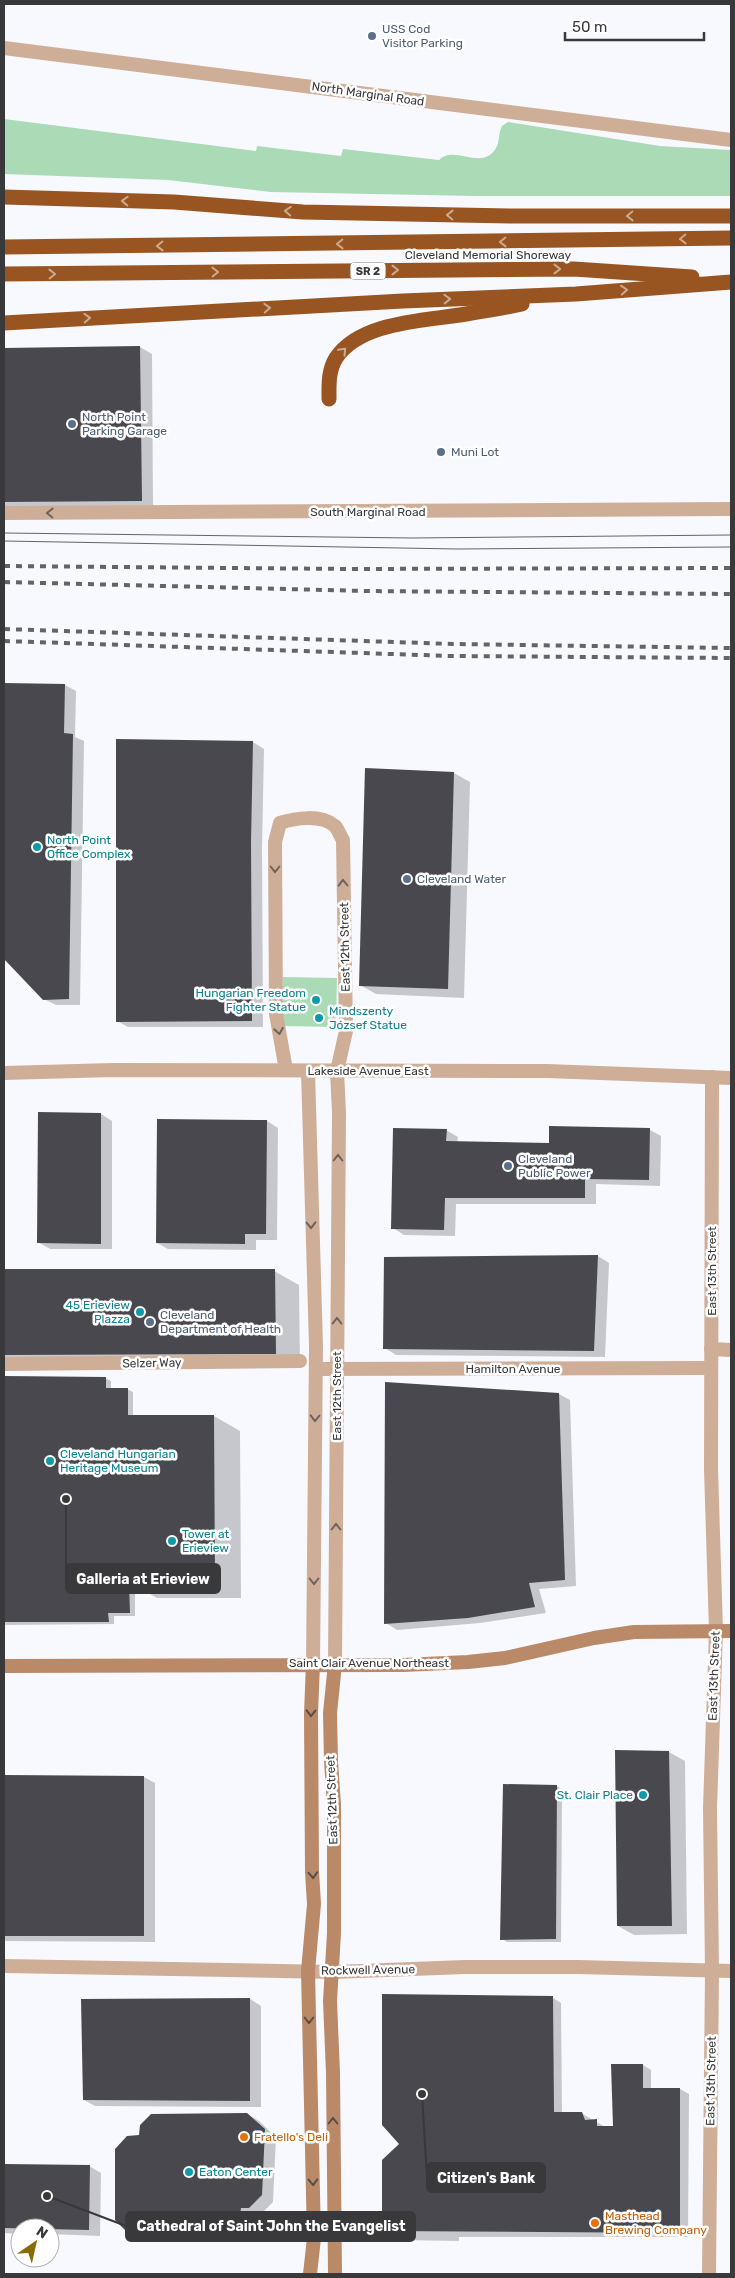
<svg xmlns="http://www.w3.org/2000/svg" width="735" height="2278" font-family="Rubik,sans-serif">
  <rect width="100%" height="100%" fill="#f8f9ff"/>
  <!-- green -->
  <g fill="#abdab7">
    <path d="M4,119L256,151L257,146L341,156L343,149L439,160C454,144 482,172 496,148C500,142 498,133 502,126L508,122L660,146L731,150V196H475L270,192L168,180L4,174Z"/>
    <polygon points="283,977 337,978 336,1027 282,1026"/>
  </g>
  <!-- shadow -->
  <g fill="#0003">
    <polygon points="140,347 152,354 153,507 4,508 4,349"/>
    <polygon points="4,684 65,685 76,691 75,737 84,741 80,1005 56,1005 44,999 4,958"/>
    <polygon points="253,742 264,749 262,849 263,1027 128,1027 117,1021"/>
    <polygon points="367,770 454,773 470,782 464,998 376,994 360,985"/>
    <polygon points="39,1114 101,1114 112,1121 112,1249 50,1249 38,1242"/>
    <polygon points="267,1121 278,1128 277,1240 256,1240 256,1250 168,1249 157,1243"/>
    <polygon points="446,1130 458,1137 457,1143 550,1144 650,1130 661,1136 660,1186 596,1184 596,1204 456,1204 455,1236 404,1235 393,1228"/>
    <polygon points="598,1256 609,1263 605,1357 396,1355 385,1348 385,1259"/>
    <polygon points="4,1270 274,1271 299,1285 300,1368 4,1368"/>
    <polygon points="4,1377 105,1378 111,1381 111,1389 127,1389 133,1392 133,1416 214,1416 240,1431 241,1598 157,1598 135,1585 135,1616 114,1616 114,1624 4,1625"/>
    <polygon points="559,1394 570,1400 576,1586 539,1589 546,1613 480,1623 397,1630 386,1623"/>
    <polygon points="616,1751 669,1752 685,1761 687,1934 634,1935 618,1926"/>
    <polygon points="4,1777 144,1777 155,1783 155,1942 4,1941"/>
    <polygon points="557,1786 562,1790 561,1942 507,1942 502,1939"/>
    <polygon points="553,1998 561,2003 562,2113 581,2113 605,2127 615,2128 643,2065 651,2070 651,2089 680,2089 689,2094 688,2237 459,2237 459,2241 400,2240 384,2230"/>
    <polygon points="250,1999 261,2006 261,2107 95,2106 84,2100"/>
    <polygon points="247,2114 259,2121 276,2137 273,2202 261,2214 252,2214 250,2228 239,2237 140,2239 129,2232 140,2136"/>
    <polygon points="4,2165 89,2166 101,2173 100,2236 50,2234 50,2228 20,2228 20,2234 4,2233"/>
  </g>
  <!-- building -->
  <g fill="#48484e">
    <polygon points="140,346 142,501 4,502 4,348"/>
    <polygon points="4,683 65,684 64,733 73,734 69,999 43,1000 4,959"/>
    <polygon points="116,739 253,741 251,842 252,1021 116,1022"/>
    <polygon points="365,768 454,772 448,989 359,986"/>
    <polygon points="38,1112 101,1113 101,1244 37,1243"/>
    <polygon points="157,1119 267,1120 266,1234 245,1234 245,1244 156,1243"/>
    <polygon points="549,1126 650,1128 649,1180 585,1179 585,1198 445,1198 444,1230 391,1229 393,1128 447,1129 446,1141 549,1143"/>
    <polygon points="598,1255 594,1351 383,1349 384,1257"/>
    <polygon points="4,1269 275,1269 276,1354 4,1355"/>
    <polygon points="4,1376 106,1377 106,1388 128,1388 128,1415 214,1415 215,1583 129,1583 130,1613 108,1613 109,1622 4,1622"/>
    <polygon points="385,1382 559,1393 565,1580 529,1583 535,1607 468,1618 384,1624"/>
    <polygon points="615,1750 669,1751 672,1926 617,1926"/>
    <polygon points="4,1775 144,1776 144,1936 4,1936"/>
    <polygon points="503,1784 557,1785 556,1939 500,1940"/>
    <polygon points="382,1994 553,1996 554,2112 582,2112 585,2120 597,2119 597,2126 613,2126 611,2064 643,2064 643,2088 680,2088 680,2233 382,2231 382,2160 399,2144 382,2125"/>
    <polygon points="250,1998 250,2101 83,2100 81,1999"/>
    <polygon points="247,2113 265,2129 262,2195 249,2208 241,2208 239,2221 227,2231 128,2233 115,2220 115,2149 127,2136 139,2135 140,2125 151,2114"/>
    <polygon points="4,2164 90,2165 89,2230 4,2228"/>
  </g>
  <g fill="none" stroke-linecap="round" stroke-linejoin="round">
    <!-- pedestrian -->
    <polyline stroke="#cfae98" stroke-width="14" points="4,1364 300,1361"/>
    <!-- minor -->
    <g stroke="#cfae98" stroke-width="14">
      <polyline points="4,48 731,140"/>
      <polyline points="4,513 731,509"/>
      <path d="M286,1070L276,1014L275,842L280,823C295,818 321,814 335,826C338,829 340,836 343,840L346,1031L337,1071"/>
      <polyline points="711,1349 731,1350"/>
      <polyline points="316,1369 711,1368"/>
      <polyline points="4,1966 333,1972 465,1967 578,1967 731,1971"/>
    </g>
    <!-- tertiary -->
    <g stroke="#cfae98" stroke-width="14">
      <polyline points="308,1071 316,1346 313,1664"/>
      <polyline points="4,1073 113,1070 547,1071 731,1078"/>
      <polyline points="335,1664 339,1113 337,1071"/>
      <polyline points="709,2274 712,1971 710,1808 716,1631 711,1469 712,1077"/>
    </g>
    <!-- secondary -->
    <g stroke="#b98968" stroke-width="14">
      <polyline points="4,1666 403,1665 468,1662 505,1658 594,1638 634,1632 731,1631"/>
      <polyline points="310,2274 314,2238 308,1971 314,1904 312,1872 311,1713 313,1664"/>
      <polyline points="335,2274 333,2073 330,2001 334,1933 334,1805 331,1761 330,1713 335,1664"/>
    </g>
    <!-- motorway -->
    <g stroke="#985521" stroke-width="15">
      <polyline points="4,197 174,202 303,212 512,216 731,216"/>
      <polyline points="4,247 731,238"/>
      <polyline points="4,274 574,269 692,277"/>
      <polyline points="4,323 403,301 576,294 731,282"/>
      <path d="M329,399C329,385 328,371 336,358C361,321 426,321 466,314C485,311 504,308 522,304"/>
    </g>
    <!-- tram -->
    <g stroke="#646468" stroke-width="1">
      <polyline points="4,533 412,538 731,535"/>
      <polyline points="4,541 457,549 731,547"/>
    </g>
    <!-- rail -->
    <g stroke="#646468" stroke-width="4" stroke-dasharray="6 6" stroke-linecap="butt">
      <polyline points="4,566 349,569 731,568"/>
      <polyline points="4,582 366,591 731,594"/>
      <polyline points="4,629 453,644 731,648"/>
      <polyline points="4,641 451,656 731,658"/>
    </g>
  </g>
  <!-- one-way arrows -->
  <defs><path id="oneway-chevron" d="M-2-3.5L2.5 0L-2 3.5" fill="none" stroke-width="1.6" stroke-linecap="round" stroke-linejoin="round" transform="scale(1.25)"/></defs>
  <g stroke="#ccaa90">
    <use href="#oneway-chevron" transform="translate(125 201) rotate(-178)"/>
    <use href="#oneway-chevron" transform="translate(288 211) rotate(-176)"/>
    <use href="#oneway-chevron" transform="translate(450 215) rotate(-179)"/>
    <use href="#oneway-chevron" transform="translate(630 216) rotate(179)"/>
    <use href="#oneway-chevron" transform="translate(683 239) rotate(179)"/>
    <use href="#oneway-chevron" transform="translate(503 242) rotate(179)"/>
    <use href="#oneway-chevron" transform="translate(340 244) rotate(179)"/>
    <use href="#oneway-chevron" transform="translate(160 246) rotate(179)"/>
    <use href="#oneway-chevron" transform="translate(557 269)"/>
    <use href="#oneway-chevron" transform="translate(395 270)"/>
    <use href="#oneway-chevron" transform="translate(215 272) rotate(-1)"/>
    <use href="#oneway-chevron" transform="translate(52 274) rotate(-1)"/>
    <use href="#oneway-chevron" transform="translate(624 290) rotate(-5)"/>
    <use href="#oneway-chevron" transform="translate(447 299) rotate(-2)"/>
    <use href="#oneway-chevron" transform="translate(267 308) rotate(-3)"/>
    <use href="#oneway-chevron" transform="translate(87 318) rotate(-3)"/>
    <use href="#oneway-chevron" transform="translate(343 351) rotate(-47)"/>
  </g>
  <g stroke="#6e625c">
    <use href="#oneway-chevron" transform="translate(50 513) rotate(-179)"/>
    <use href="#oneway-chevron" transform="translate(275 869) rotate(90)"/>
    <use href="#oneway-chevron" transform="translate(343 883) rotate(-91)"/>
    <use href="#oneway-chevron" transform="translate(279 1031) rotate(80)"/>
    <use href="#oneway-chevron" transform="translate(338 1158) rotate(-90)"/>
    <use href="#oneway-chevron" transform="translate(311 1225) rotate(89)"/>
    <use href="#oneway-chevron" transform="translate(337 1321) rotate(-90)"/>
    <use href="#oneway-chevron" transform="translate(315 1418) rotate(92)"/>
    <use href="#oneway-chevron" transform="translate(336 1527) rotate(-90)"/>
    <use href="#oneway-chevron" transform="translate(314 1581) rotate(90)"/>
  </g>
  <g stroke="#594d47">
    <use href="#oneway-chevron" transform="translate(311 1713) rotate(91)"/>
    <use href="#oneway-chevron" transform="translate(313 1875) rotate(87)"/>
    <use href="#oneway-chevron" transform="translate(309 2020) rotate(90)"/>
    <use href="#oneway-chevron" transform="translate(333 2121) rotate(-90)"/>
    <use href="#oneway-chevron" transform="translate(313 2182) rotate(88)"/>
  </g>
  <!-- markers -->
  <g fill="#5c6f8a" stroke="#fff" stroke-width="2">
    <circle cx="372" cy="36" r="5"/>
    <circle cx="72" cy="424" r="5"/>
    <circle cx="441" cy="452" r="5"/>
    <circle cx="407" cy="879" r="5"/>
    <circle cx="508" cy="1166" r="5"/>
    <circle cx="150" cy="1322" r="5"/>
  </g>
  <g fill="#0f9aa8" stroke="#fff" stroke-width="2">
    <circle cx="37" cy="847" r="5"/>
    <circle cx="316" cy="1000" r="5"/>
    <circle cx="319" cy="1018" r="5"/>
    <circle cx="140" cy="1312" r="5"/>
    <circle cx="50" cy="1461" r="5"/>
    <circle cx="172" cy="1541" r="5"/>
    <circle cx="643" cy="1795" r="5"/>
    <circle cx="189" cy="2172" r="5"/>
  </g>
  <g fill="#e8710a" stroke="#fff" stroke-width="2">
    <circle cx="244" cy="2137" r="5"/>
    <circle cx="595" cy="2223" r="5"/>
  </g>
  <g text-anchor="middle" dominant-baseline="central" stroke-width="5" stroke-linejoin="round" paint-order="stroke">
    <!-- shield labels -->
    <rect fill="#fff" stroke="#747476" stroke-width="1" x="350.5" y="262.5" width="35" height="17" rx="4"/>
    <g font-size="11" font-weight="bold" fill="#39393c">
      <text x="368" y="271">SR 2</text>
    </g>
    <!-- service labels -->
    <g font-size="12" fill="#4e5e75" stroke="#fff" text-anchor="start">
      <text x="382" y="29">USS Cod<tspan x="382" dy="14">Visitor Parking</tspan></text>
      <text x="82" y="417">North Point<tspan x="82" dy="14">Parking Garage</tspan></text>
      <text x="451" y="452">Muni Lot</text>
      <text x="417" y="879">Cleveland Water</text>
      <text x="518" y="1159">Cleveland<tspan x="518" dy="14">Public Power</tspan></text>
      <text x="160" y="1315">Cleveland<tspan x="160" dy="14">Department of Health</tspan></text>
    </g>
    <!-- street labels -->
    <g font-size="12" fill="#39393c" stroke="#fff">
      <text transform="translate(368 94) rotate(8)">North Marginal Road</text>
      <text x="488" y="255">Cleveland Memorial Shoreway</text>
      <text x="368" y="512">South Marginal Road</text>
      <text transform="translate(345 947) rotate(-91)">East 12th Street</text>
      <text x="368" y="1071">Lakeside Avenue East</text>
      <text transform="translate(712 1271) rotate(-90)">East 13th Street</text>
      <text transform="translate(152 1363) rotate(-1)">Selzer Way</text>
      <text x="513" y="1369">Hamilton Avenue</text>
      <text transform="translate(337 1396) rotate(-90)">East 12th Street</text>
      <text x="369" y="1663">Saint Clair Avenue Northeast</text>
      <text transform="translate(714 1676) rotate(-88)">East 13th Street</text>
      <text transform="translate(332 1800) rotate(-92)">East 12th Street</text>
      <text transform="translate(368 1970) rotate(-1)">Rockwell Avenue</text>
      <text transform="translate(711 2081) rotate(-89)">East 13th Street</text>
    </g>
    <!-- culture labels -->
    <g font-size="12" fill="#0d838f" stroke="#fff" text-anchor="start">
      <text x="47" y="840">North Point<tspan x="47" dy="14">Office Complex</tspan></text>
      <text x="306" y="993" text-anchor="end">Hungarian Freedom<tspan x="306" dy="14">Fighter Statue</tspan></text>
      <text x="329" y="1011">Mindszenty<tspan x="329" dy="14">József Statue</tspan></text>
      <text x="130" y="1305" text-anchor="end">45 Erieview<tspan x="130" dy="14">Plazza</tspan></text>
      <text x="60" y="1454">Cleveland Hungarian<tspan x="60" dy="14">Heritage Museum</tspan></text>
      <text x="182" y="1534">Tower at<tspan x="182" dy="14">Erieview</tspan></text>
      <text x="633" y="1795" text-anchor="end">St. Clair Place</text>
      <text x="199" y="2172">Eaton Center</text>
    </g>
    <!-- food labels -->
    <g font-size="12" fill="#c56008" stroke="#fff" text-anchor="start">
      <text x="254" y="2137">Fratello's Deli</text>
      <text x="605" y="2216">Masthead<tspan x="605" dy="14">Brewing Company</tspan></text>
    </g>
  </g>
  <!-- callouts -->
  <path fill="none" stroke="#39393c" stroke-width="2" d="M66 1499L66 1579M422 2094L427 2178M47 2196L126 2226"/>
  <g fill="#39393c" stroke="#fff" stroke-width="2">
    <circle cx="66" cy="1499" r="5"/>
    <circle cx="422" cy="2094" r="5"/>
    <circle cx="47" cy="2196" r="5"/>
  </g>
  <g fill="#39393c" stroke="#39393c" stroke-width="2">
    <rect x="66" y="1564" width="154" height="29" rx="5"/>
    <rect x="427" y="2163" width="118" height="29" rx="5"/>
    <rect x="126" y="2212" width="289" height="29" rx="5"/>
  </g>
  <g font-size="14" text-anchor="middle" font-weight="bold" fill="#fff">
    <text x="143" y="1584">Galleria at Erieview</text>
    <text x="486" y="2183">Citizen's Bank</text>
    <text x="271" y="2231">Cathedral of Saint John the Evangelist</text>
  </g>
  <!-- border -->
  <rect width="735" height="2278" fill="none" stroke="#39393c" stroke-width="10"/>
  <!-- north arrow -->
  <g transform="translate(35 2243) rotate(34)"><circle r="24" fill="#ffffff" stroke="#b0b0b1"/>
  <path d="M0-4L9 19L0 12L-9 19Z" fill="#896b0a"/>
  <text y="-8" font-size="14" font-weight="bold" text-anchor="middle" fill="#39393c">N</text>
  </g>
  <!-- scale -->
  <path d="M565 32v8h139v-8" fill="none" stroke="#39393c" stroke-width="2.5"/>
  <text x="572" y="32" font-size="15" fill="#39393c" stroke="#ffffff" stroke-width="4" paint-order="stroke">50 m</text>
</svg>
